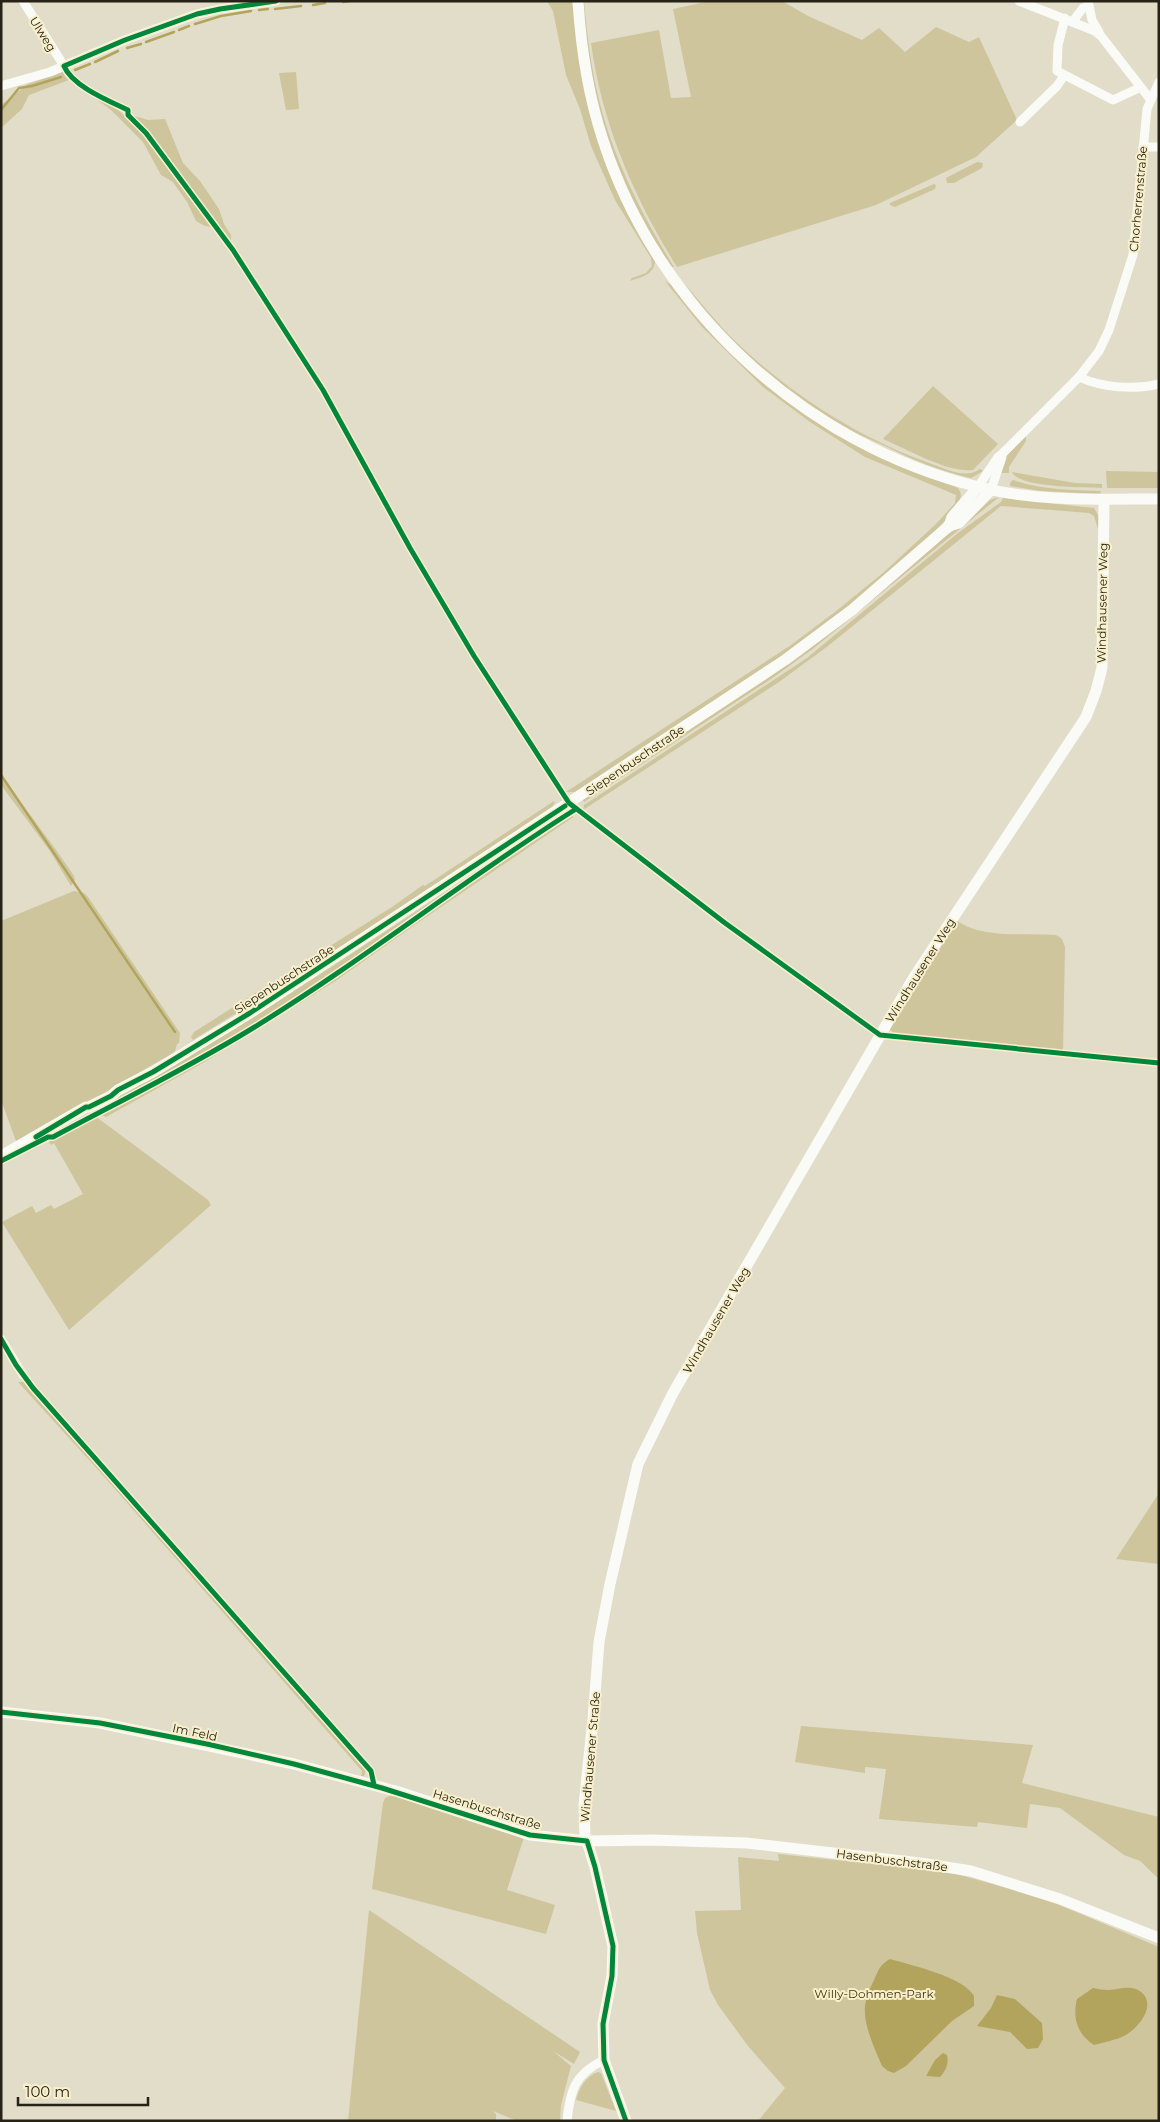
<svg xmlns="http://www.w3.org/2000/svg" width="1160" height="2122" font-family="Montserrat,sans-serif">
  <rect width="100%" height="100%" fill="#e1ddc9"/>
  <!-- green -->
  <g fill="#cec59d">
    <path d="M547,1H572C579,51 585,103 601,151C614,190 636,225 655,261C654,275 641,277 630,281L632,278L646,273L652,266L651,258L615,200L591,146L580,109L566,75L553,11Z"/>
    <path d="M582,1H584C587,34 591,67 599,100C614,160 642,215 674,267H670C634,211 604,147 592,81C587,55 585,28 582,1Z"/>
    <path d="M710,1H782L808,16L862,40L879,28L905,52L936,27L969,42L979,37L1017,120L976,157L876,205L677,267C634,198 602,124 591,43L659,30L671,98L691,97L673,9Z"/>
    <polygon points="63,72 66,78 69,80 29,95 22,109 1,128 1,105 28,84"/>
    <polygon points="296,72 299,109 286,110 279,73"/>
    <polygon points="80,87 118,110 146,135 213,227 205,226 196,221 187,202 173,182 161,175 143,142 111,110"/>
    <polygon points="131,115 148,120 165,119 183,163 200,181 219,209 224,224 231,235 231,243 189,189 162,149"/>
    <polygon points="977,162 983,163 982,168 954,183 947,183 946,178"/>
    <polygon points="934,184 936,185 935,189 895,207 890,205 890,203"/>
    <path d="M665,281L675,287L803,412L834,434L876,456L958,488C960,491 962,495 960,499C952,526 832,621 804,641C730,693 652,742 576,792H566L791,645L835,612L884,572L937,523L955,503L956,495L865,457L810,422L763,387L702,327Z"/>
    <path d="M686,285C699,301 713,318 728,334C784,390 854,436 929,463C944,468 965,480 980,469L983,471L971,478C940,471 913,460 885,446C870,439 855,433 840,425C784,394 721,338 686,285Z"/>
    <path d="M933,386L998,444L973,470C947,473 907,449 883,439Z"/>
    <polygon points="1026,436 1026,441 1009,467 1009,473 1000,473 1004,458"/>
    <polygon points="1106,471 1159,472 1159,488 1107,488"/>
    <path d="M1012,472L1075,483L1102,484V488C1084,487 1019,488 1012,472Z"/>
    <path d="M1013,480C1041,490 1071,490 1101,491L1100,494L1041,491L1010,486V483Z"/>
    <polygon points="999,497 814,648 774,677 584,802 583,800 771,676 813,645 947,535 964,524 990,500"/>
    <path d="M1003,498L1094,508C1098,514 1102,523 1098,529L1094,516L1089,513L1001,506L828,646L779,682L583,810L584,805L807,658L958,533L1001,502Z"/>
    <path d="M1,775C25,809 51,841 74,876L75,880L71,886L50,851L1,785Z"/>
    <polygon points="554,801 555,801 553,806 323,959 193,1040 191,1037 194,1032 392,907 423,885 425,886"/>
    <path d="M568,810L570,811L267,1017L100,1110V1107C162,1074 221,1038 280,1000C377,938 473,874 568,810Z"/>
    <path d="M573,813V817L566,822L416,924L334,982L201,1064L106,1117L102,1115L105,1111C273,1031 418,915 573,813Z"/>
    <polygon points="74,891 84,893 88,897 180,1033 179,1043 177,1044 175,1051 173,1053 114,1087 109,1093 17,1144 1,1100 1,921"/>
    <path d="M956,920C981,939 1025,933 1056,935L1062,939L1065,947L1063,1052L907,1036L896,1034L890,1030V1026Z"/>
    <polygon points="95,1116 208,1200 211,1205 69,1330 2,1222 32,1206 36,1213 51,1205 54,1209 83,1194 54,1143 51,1145 49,1142"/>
    <polygon points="18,1382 24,1382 28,1385 363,1766 366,1770 364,1776 361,1776 362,1771 101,1473"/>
    <polygon points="1159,1493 1159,1564 1116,1559"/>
    <polygon points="801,1726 1033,1745 1022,1783 1159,1817 1159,1879 1140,1861 1124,1855 1060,1808 1030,1804 1027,1828 978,1822 977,1827 879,1819 886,1769 865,1767 865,1773 795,1762"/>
    <polygon points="392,1795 524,1837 507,1890 555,1905 546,1934 372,1889 383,1803 385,1798"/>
    <polygon points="453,1800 528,1820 526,1829 446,1802"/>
    <polygon points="778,1854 949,1872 1043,1898 1159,1947 1159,2121 758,2121 785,2088 748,2046 718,2005 710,1990 697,1933 695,1911 741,1910 738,1857 779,1861"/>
    <polygon points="369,1910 580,2052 574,2064 553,2051 571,2066 561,2105 560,2121 517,2121 493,2111 496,2114 496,2121 348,2121"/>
    <path d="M598,2072L601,2073L616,2111L576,2100C579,2088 586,2076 598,2072Z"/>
  </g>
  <!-- water -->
  <g fill="#b3a45d">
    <path d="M890,1959C911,1965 964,1977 974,1996V2006L952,2021L906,2066L894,2073L888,2071L882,2066C875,2049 863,2025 865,2006C866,1997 870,1988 874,1980C878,1971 880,1964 890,1959Z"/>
    <path d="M1093,1988C1098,1989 1104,1990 1109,1990C1118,1989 1128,1986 1136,1989C1160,2000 1141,2027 1124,2036C1116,2040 1104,2042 1094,2045C1078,2035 1072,2018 1077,1999Z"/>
    <polygon points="997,1995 1015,1999 1042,2023 1043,2039 1038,2048 1027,2049 1010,2032 977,2026 991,2008"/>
    <path d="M943,2053L947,2055C949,2064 946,2070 940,2077L926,2076L935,2060Z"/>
  </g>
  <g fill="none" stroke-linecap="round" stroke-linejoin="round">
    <!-- stream -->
    <g stroke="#b3a45d" stroke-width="2.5">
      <polyline points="343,2 351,1"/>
      <polyline points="313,5 325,3"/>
      <polyline points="275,9 301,6"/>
      <polyline points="259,10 268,9"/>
      <polyline points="195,24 221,16 251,11"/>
      <polyline points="179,30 189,26"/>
      <polyline points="146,42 174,32"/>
      <polyline points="127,48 141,44"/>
      <polyline points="95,62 118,51"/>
      <polyline points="75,70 90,64"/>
      <polyline points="1,110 19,88 32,86 61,77"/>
      <polyline points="1,775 175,1032"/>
    </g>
    <!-- street -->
    <g stroke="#fafaf7" stroke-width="9">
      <polyline points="23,1 64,66"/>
      <polyline points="1019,1 1095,31 1101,36 1150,99"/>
      <polyline points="1088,1 1092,20 1099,32"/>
      <polyline points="1065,18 1058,45 1057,71 1113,100 1139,88"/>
      <polyline points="1073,21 1083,8 1089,6"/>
      <polyline points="1,86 50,72 125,40 197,14 220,9 276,1"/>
      <polyline points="1020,122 1057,86 1064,76"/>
      <polyline points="1143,147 1159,147"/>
      <path d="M1079,377C1103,388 1134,390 1159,384"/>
      <polyline points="978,487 998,457 1002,454 1079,377 1099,351 1109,330 1133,255 1147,109 1159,82"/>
      <polyline points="991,490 1002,457"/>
      <polyline points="1,1339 23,1375"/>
      <path d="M567,2121C570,2090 575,2074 604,2060"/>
    </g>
    <!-- secondary -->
    <g stroke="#fafaf7" stroke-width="11">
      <path d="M578,1C581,49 588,95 603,140C658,310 806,445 979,487C1038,502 1098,499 1159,499"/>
      <polyline points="949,526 952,517 978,487"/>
      <polyline points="1,1156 86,1107 89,1107 111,1096 118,1090 153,1072 250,1013 785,660 852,610 949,526 959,523 991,490"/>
      <polyline points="1,1712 100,1723 294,1764 399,1792 530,1835 587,1841 652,1840 747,1843 920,1863 971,1871 1060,1899 1159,1938"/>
      <polyline points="626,2121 604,2060 603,2024 612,1976 613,1946 595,1867 585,1835 584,1805 593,1719 599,1642 610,1584 638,1464 673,1393 914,977 1086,717 1096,691 1102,668 1104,500"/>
    </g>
    <!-- cycleway casing -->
    <g stroke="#f9f0cb" stroke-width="8">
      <g id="cycleway">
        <path d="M276,1L220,9L197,14L125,40L64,66C72,86 109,101 128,110V115L146,133L233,250L323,390L410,548L474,656L569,803L725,923L880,1035L1159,1063"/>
        <polyline points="36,1137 86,1107 89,1107 111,1096 118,1090 153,1072 250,1013 565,806"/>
        <path d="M1,1161L48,1137H53C120,1101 188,1068 253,1028C364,960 466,878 576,809"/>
        <polyline points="1,1339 16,1365 33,1388 371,1771 374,1785"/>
        <polyline points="1,1712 100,1723 207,1744 294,1764 382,1788 530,1835 587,1841 595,1867 613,1946 612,1976 603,2024 604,2060 626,2121"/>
      </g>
    </g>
    <!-- cycleway -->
    <use href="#cycleway" stroke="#00873e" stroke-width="5"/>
  </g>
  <g text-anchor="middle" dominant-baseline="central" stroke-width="4" stroke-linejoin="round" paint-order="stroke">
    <!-- street labels -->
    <g font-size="12" fill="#262316" stroke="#f9f0cb">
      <text transform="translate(43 34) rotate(58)">Ulweg</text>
      <text transform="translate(1138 199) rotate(-85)">Chorherrenstraße</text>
      <text transform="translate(1102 603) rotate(-89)">Windhausener Weg</text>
      <text transform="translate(635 760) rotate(-34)">Siepenbuschstraße</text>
      <text transform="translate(920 970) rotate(-58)">Windhausener Weg</text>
      <text transform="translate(284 979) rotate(-33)">Siepenbuschstraße</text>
      <text transform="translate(716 1320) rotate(-60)">Windhausener Weg</text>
      <text transform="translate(195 1732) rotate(12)">Im Feld</text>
      <text transform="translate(590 1757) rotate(-85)">Windhausener Straße</text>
      <text transform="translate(487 1809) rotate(17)">Hasenbuschstraße</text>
      <text transform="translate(892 1860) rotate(7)">Hasenbuschstraße</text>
    </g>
    <!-- park labels -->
    <g font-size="12" fill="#3f360f" stroke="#f9f0cb">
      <text x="874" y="1993">Willy-Dohmen-Park</text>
    </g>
  </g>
  <!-- border -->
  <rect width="1160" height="2122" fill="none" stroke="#262316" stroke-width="5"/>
  <!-- scale -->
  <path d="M18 2097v8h130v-8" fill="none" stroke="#262316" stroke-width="2.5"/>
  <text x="25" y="2097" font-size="15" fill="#262316" stroke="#f9f0cb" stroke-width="4" paint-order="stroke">100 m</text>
</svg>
